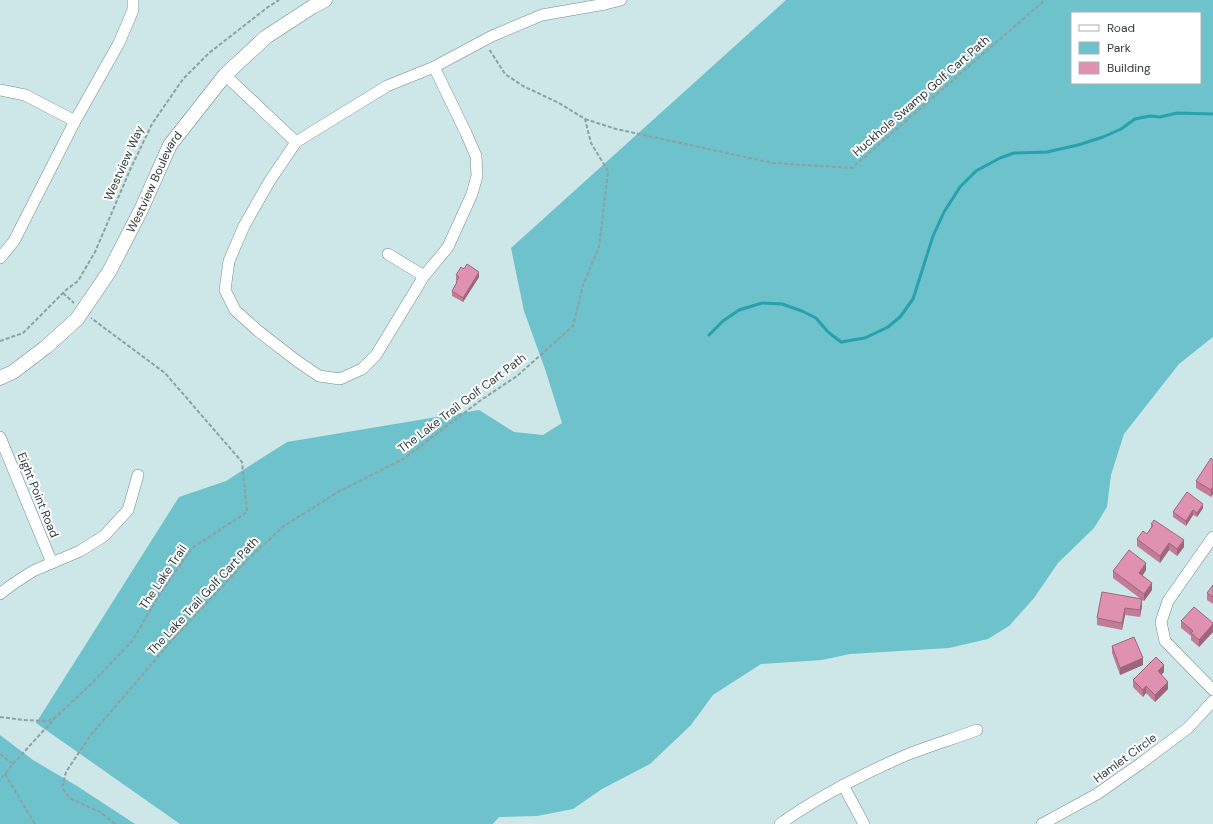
<svg xmlns="http://www.w3.org/2000/svg" width="1213" height="824" font-family="'DM Sans',sans-serif">
  <rect width="100%" height="100%" fill="#cde7e9"/>
  <!-- green -->
  <g fill="#6ec2cb" fill-rule="evenodd">
    <path d="M786,0H1213V337L1179,364L1124,434L1111,475L1107,507L1094,528L1058,563L1034,598L1009,626L988,639L949,648L850,654L822,660L761,664L713,695L691,725L650,764L602,789L573,809L537,816L499,817L493,824H180L36,723L179,497L226,481L287,442L479,410L514,432L543,435L562,423L545,369L524,311L511,248ZM1072,13H1200V83H1072Z"/>
    <polygon points="0,735 33,760 77,786 135,824 0,824"/>
  </g>
  <g fill="none" stroke-linecap="round" stroke-linejoin="round">
    <!-- stream -->
    <polyline stroke="#27a1ac" stroke-width="3" points="709,335 723,321 739,310 762,303 782,304 802,311 816,318 828,332 841,342 865,338 888,327 900,317 913,299 933,236 944,212 960,187 976,171 1000,158 1014,153 1047,152 1078,145 1103,137 1121,129 1135,119 1150,116 1160,117 1177,113 1213,114"/>
    <!-- minor casing -->
    <g stroke="#738b8d" stroke-width="12">
      <g id="minor">
        <polyline points="434,67 466,133 476,156 477,176 472,194 448,247 424,276 376,355 362,369 340,379 319,376 297,361 257,330 235,310 225,290 229,261 244,226 269,182 296,142 387,86 434,67 492,36 542,15 605,4 621,0"/>
        <polyline points="225,75 296,142"/>
        <polyline points="0,90 25,95 75,121"/>
        <polyline points="388,254 424,276"/>
        <polyline points="0,258 14,241 75,121 119,43 133,10 133,0"/>
        <polyline points="0,437 52,563"/>
        <polyline points="1213,537 1168,601 1161,622 1165,641 1213,690"/>
        <polyline points="0,594 13,584 33,571 80,551 104,536 128,510 138,475"/>
        <polyline points="843,785 864,824"/>
        <path d="M780,824C819,796 861,775 904,756C928,746 953,739 977,730"/>
        <polyline points="1042,824 1097,794 1140,764 1188,728 1213,701"/>
      </g>
    </g>
    <!-- tertiary casing -->
    <g stroke="#738b8d" stroke-width="15">
      <g id="tertiary">
        <path id="s1" d="M0,378L13,372L46,347L77,319L109,272L141,210L170,145L225,75L266,37L312,7L325,0"/>
      </g>
    </g>
    <!-- path -->
    <g stroke="#8da1a2" stroke-width="2" stroke-dasharray="4 2" stroke-linecap="butt">
      <polyline points="585,119 616,129 773,163 852,168 1045,0"/>
      <polyline points="63,293 74,303"/>
      <polyline points="0,341 23,333 66,290 78,281 95,252 130,170 152,124 183,79 209,53 268,7 279,0"/>
      <polyline points="0,717 23,720 48,721 57,716 92,683 132,641 160,594 192,548 247,512 242,462 165,373 91,318"/>
      <polyline points="0,754 13,764 0,780"/>
      <polyline points="13,764 55,718"/>
      <polyline points="5,774 35,824"/>
      <polyline points="115,824 100,812 71,799 62,788 66,772 90,736 175,637 246,561 284,526 338,492 405,458 481,400 517,376 573,326 583,285 599,247 608,171 591,143 585,119 559,103 523,86 505,74 489,49"/>
    </g>
    <!-- minor -->
    <use href="#minor" stroke="#fff" stroke-width="11"/>
    <!-- tertiary -->
    <use href="#tertiary" stroke="#fff" stroke-width="14"/>
  </g>
  <!-- wall -->
  <g fill="#c17d96">
    <polygon points="456,275 479,277 463,302 452,296 452,291 456,284 456,282 457,280 456,280"/>
    <polygon points="1213,460 1213,494 1211,497 1196,488 1196,481"/>
    <polygon points="1203,508 1197,517 1193,515 1186,526 1173,517 1173,512"/>
    <polygon points="1151,524 1184,547 1177,556 1169,550 1160,563 1137,546 1137,539 1147,534 1151,528"/>
    <polygon points="1146,570 1142,576 1152,590 1144,601 1142,600 1142,606 1140,617 1125,615 1122,630 1097,625 1097,618 1141,599 1113,578 1113,571"/>
    <polygon points="1213,585 1213,604 1207,600 1207,593"/>
    <polygon points="1181,621 1213,623 1213,632 1199,647 1191,640 1191,636 1181,628"/>
    <polygon points="1112,646 1143,665 1120,675 1112,653"/>
    <polygon points="1164,672 1161,675 1168,689 1155,702 1146,693 1143,697 1133,687 1133,680"/>
  </g>
  <!-- shaded-wall -->
  <g fill="#9d667a">
    <polygon points="479,272 479,277 463,302 463,298"/>
    <polygon points="1213,487 1213,494 1211,497 1211,490"/>
    <polygon points="1203,504 1203,508 1197,517 1197,513"/>
    <polygon points="1193,510 1193,515 1186,526 1186,521"/>
    <polygon points="1184,540 1184,547 1177,556 1177,549"/>
    <polygon points="1169,543 1169,550 1160,563 1160,556"/>
    <polygon points="1146,563 1146,570 1139,581 1139,573"/>
    <polygon points="1152,583 1152,590 1144,601 1144,594"/>
    <polygon points="1142,599 1142,606 1140,617 1140,610"/>
    <polygon points="1125,608 1125,615 1122,630 1122,623"/>
    <polygon points="1213,624 1213,632 1199,647 1199,640"/>
    <polygon points="1143,658 1143,665 1120,675 1120,668"/>
    <polygon points="1164,665 1164,672 1158,678 1158,671"/>
    <polygon points="1168,682 1168,689 1155,702 1155,695"/>
    <polygon points="1146,686 1146,693 1143,697 1143,690"/>
  </g>
  <!-- building -->
  <g fill="#e091af" stroke="#9d667a">
    <polygon points="467,264 479,272 463,298 452,291 457,282 456,282 459,277 456,275 461,267 464,269"/>
    <polygon points="1211,458 1213,460 1213,487 1211,490 1196,481"/>
    <polygon points="1187,492 1203,504 1197,513 1193,510 1186,521 1173,512"/>
    <polygon points="1154,520 1184,540 1177,549 1169,543 1160,556 1137,539 1143,531 1147,534 1153,525 1151,524"/>
    <polygon points="1129,550 1146,563 1139,573 1152,583 1144,594 1113,571"/>
    <polygon points="1213,585 1213,597 1207,593"/>
    <polygon points="1102,592 1142,599 1140,610 1125,608 1122,623 1097,618"/>
    <polygon points="1194,607 1213,623 1213,624 1199,640 1191,633 1193,631 1181,621"/>
    <polygon points="1134,637 1143,658 1120,668 1112,646"/>
    <polygon points="1156,657 1164,665 1158,671 1168,682 1155,695 1146,686 1143,690 1133,680"/>
  </g>
  <g text-anchor="middle" dominant-baseline="central" stroke-width="4" stroke-linejoin="round" paint-order="stroke">
    <!-- street labels -->
    <g font-size="12" fill="#303b3c" stroke="#fff">
      <text transform="translate(921 96) rotate(-41)">Huckhole Swamp Golf Cart Path</text>
      <text transform="translate(124 163) rotate(-66)">Westview Way</text>
      <text stroke="none"><textPath href="#s1" startOffset="255">Westview Boulevard</textPath></text>
      <text transform="translate(462 403) rotate(-37)">The Lake Trail Golf Cart Path</text>
      <text transform="translate(38 495) rotate(68)">Eight Point Road</text>
      <text transform="translate(163 577) rotate(-56)">The Lake Trail</text>
      <text transform="translate(203 596) rotate(-47)">The Lake Trail Golf Cart Path</text>
      <text transform="translate(1125 758) rotate(-36)">Hamlet Circle</text>
    </g>
  </g>
  <!-- legend -->
  <rect x="1071" y="12" width="130" height="72" fill="#ffffff" stroke="#acb1b1"/>
  <rect x="1079" y="25" width="20" height="6" fill="#ffffff" stroke="#acb1b1"/>
  <text x="1107" y="32" font-size="12" fill="#303b3c">Road</text>
  <rect x="1079" y="42" width="20" height="12" fill="#6ec2cb" stroke="#acb1b1"/>
  <text x="1107" y="52" font-size="12" fill="#303b3c">Park</text>
  <rect x="1079" y="62" width="20" height="12" fill="#e091af" stroke="#acb1b1"/>
  <text x="1107" y="72" font-size="12" fill="#303b3c">Building</text>
</svg>
